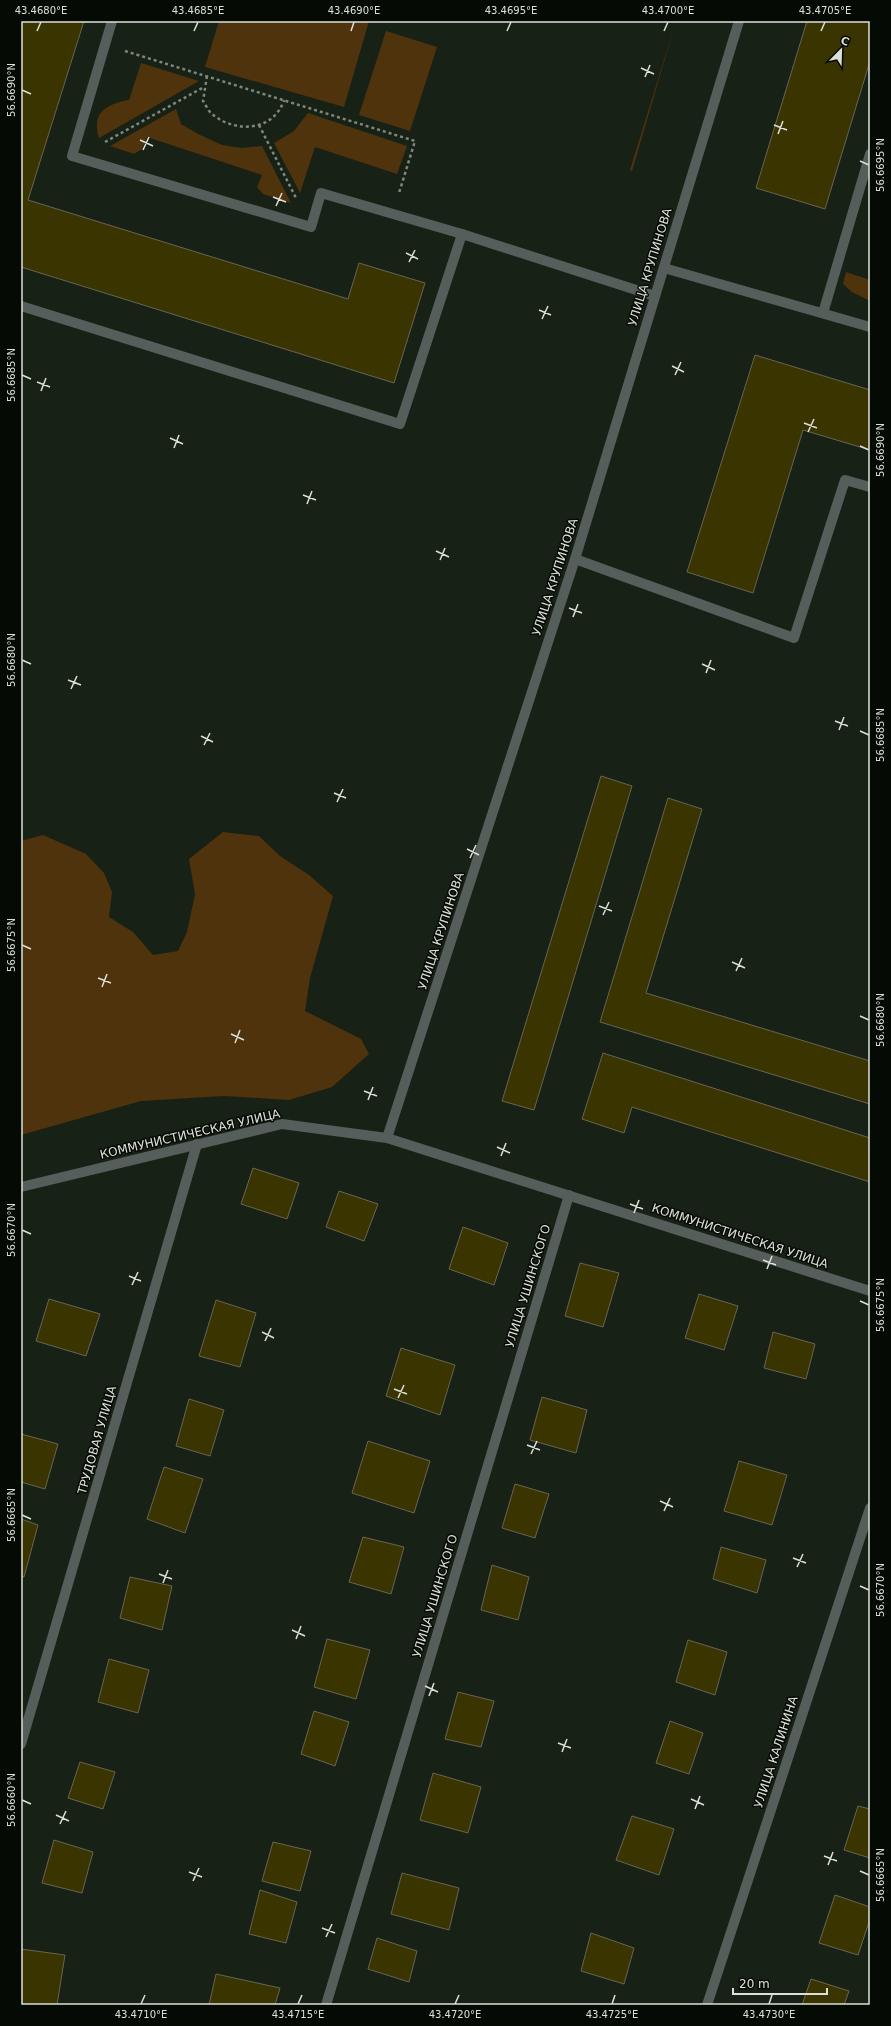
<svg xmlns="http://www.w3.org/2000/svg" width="891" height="2026" font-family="'DejaVu Sans',sans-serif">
  <rect width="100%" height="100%" fill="#182115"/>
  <!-- green -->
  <g fill="#4f330d">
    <polygon points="219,21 369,21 344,107 205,67"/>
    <polygon points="676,21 632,171 630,170"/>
    <polygon points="386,31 437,47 410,131 359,115"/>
    <path d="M141,63L199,81L99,138C91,112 107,104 129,100Z"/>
    <polygon points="176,109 181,124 198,134 222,145 242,148 262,146 291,203 263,194 257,187 262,175 147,137 142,149 134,154 110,146"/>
    <polygon points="308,113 407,146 397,174 315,147 300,193 274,143 294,131"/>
    <polygon points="846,272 870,280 870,301 852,292 843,284"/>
    <polygon points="223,832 259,836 280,856 309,875 333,896 310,978 305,1011 361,1039 369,1054 332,1087 289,1100 224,1096 141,1101 21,1135 21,841 43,835 86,854 104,873 112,892 109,917 133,932 153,955 178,951 187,932 195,894 189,859"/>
  </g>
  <!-- building -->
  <g fill="#3a3400" stroke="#676554">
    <polygon points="21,21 84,21 28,200 348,299 359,263 425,283 394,383 21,267"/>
    <polygon points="807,21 870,21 870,61 825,209 756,188"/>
    <polygon points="755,355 870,390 870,450 803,430 753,593 687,572"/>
    <polygon points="601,776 632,786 534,1110 502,1101"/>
    <polygon points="668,798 702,809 646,993 870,1061 870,1104 600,1022"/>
    <polygon points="603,1053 870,1138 870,1182 632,1107 624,1133 582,1119"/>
    <polygon points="253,1168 299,1183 287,1219 241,1204"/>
    <polygon points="339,1191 378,1204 364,1241 326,1227"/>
    <polygon points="463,1227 508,1243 494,1285 449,1269"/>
    <polygon points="580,1263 619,1273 603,1327 565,1316"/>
    <polygon points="699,1294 738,1306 724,1350 685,1338"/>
    <polygon points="49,1299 100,1314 86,1356 36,1341"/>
    <polygon points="216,1300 256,1313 240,1367 199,1356"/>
    <polygon points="773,1332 815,1344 806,1379 764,1368"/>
    <polygon points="401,1348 455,1365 440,1415 386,1396"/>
    <polygon points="542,1397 587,1410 576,1453 530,1440"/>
    <polygon points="189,1399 224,1410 210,1456 176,1446"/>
    <polygon points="21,1434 58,1444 45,1489 21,1482"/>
    <polygon points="368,1441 430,1461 414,1513 352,1493"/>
    <polygon points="739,1461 787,1475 772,1525 724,1511"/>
    <polygon points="164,1467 203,1479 185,1533 147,1519"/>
    <polygon points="515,1484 549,1494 535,1538 502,1528"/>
    <polygon points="21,1519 38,1525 24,1577 21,1576"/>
    <polygon points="363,1537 404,1547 391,1594 349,1582"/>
    <polygon points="721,1547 766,1560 757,1593 713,1579"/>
    <polygon points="492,1565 529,1577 518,1620 481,1610"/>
    <polygon points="130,1577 172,1586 162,1630 120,1618"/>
    <polygon points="327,1639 370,1650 356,1699 314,1687"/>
    <polygon points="688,1640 727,1652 715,1695 676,1682"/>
    <polygon points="109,1659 149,1670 138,1713 98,1702"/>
    <polygon points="458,1692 494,1701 481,1747 445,1739"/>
    <polygon points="314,1711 349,1722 335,1766 301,1754"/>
    <polygon points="670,1721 703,1733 689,1774 656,1763"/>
    <polygon points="80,1762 115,1772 103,1809 68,1798"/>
    <polygon points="433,1773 481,1787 468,1833 420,1820"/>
    <polygon points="858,1806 870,1809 870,1858 844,1850"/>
    <polygon points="632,1816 674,1829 659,1875 616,1860"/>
    <polygon points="54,1840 93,1852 82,1893 42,1883"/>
    <polygon points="273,1842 311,1851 300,1891 262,1881"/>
    <polygon points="402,1873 459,1888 449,1930 391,1914"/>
    <polygon points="260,1890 297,1902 286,1943 249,1934"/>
    <polygon points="835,1895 870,1907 870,1919 858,1955 819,1943"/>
    <polygon points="591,1933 634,1948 624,1984 581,1971"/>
    <polygon points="377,1938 417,1951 409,1982 368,1969"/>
    <polygon points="21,1949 65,1955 57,2005 21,2005"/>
    <polygon points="216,1974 280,1988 275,2005 209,2005"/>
    <polygon points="811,1979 849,1991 844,2005 802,2005"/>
  </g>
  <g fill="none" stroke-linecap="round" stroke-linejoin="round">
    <!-- path -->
    <g stroke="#7f877c" stroke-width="2.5" stroke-dasharray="3 3" stroke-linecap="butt">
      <polyline points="125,51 415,141 399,193"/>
      <path d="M207,76L203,101C206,105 208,111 212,114C236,134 274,131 284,100"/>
      <polyline points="259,125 296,198"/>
      <polyline points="105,142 204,87"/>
    </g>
    <!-- minor -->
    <g stroke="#555e5a" stroke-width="10">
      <polyline points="112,21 72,156 311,227 321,193 462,234"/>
      <polyline points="664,268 870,327"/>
      <polyline points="21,306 400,424 462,234 655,296"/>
      <polyline points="823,313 870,154"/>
      <polyline points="575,559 794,638 845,480 870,487"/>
      <polyline points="387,1138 575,559 739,21"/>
      <polyline points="21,1187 282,1124 387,1138 870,1291"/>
      <polyline points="21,1744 197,1144"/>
      <polyline points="326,2005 569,1195"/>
      <polyline points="707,2005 870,1508"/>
    </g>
  </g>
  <!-- ticks -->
  <path fill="none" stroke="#dbe1d8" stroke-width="1.5" d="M37,31L41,22M194,31L198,22M351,31L354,22M507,31L511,22M664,31L668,22M821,31L825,22M641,68L654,74M645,77L650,65M22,90L31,94M774,125L787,130M778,134L783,121M140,140L153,146M143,150L149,137M860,161L869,165M273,197L286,202M276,206L282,193M406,253L418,259M409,262L415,250M539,310L551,315M542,319L548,306M672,366L684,372M22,375L31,379M675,375L681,362M37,382L50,387M41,391L46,378M804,423L817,428M808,432L814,419M170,438L183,444M860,446L869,450M174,448L179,435M303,495L316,500M307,504L312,491M436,551L449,557M440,560L445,548M569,608L582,613M573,617L578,604M22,660L31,664M702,664L715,670M706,673L711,660M68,680L81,685M71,689L77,676M835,721L848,726M839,730L844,717M860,731L869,735M201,736L213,742M204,745L210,733M334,793L346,798M337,802L343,789M467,849L479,855M470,858L476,845M599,906L612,911M603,915L609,902M22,945L31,949M732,962L745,968M736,971L742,958M98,978L111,983M102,987L107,974M860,1016L869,1020M231,1034L244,1040M235,1043L240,1030M364,1091L377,1096M368,1100L373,1087M497,1147L510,1153M501,1156L506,1143M630,1204L643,1209M634,1213L639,1200M22,1230L31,1234M763,1260L776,1265M767,1269L772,1256M129,1276L141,1281M132,1285L138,1272M860,1301L869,1305M262,1332L274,1338M265,1341L271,1328M394,1389L407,1394M398,1398L404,1385M527,1445L540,1450M531,1454L537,1441M660,1501L673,1507M664,1511L670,1498M22,1515L31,1519M793,1558L806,1563M797,1567L803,1554M159,1574L172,1579M163,1583L168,1570M860,1586L869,1590M292,1630L305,1636M296,1639L301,1626M425,1686L438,1692M429,1696L434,1683M558,1743L571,1748M562,1752L567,1739M691,1799L704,1805M22,1800L31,1804M695,1809L700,1796M56,1815L69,1821M60,1824L66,1811M824,1856L837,1861M828,1865L833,1852M860,1871L869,1875M189,1872L202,1877M193,1881L199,1868M322,1928L335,1933M326,1937L332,1924M141,2004L145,1995M298,2004L302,1995M455,2004L459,1995M612,2004L615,1995M769,2004L772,1995"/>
  <g text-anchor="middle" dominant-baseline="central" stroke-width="3" stroke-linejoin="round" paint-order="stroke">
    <!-- street labels -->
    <g font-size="12" fill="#dbe1d8" stroke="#060a05">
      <text transform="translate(650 267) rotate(-73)">УЛИЦА КРУПИНОВА</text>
      <text transform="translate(555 577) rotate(-72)">УЛИЦА КРУПИНОВА</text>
      <text transform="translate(441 931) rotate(-72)">УЛИЦА КРУПИНОВА</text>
      <text transform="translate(190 1134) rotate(-13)">КОММУНИСТИЧЕСКАЯ УЛИЦА</text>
      <text transform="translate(740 1236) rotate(18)">КОММУНИСТИЧЕСКАЯ УЛИЦА</text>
      <text transform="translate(528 1286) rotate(-73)">УЛИЦА УШИНСКОГО</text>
      <text transform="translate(97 1440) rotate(-74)">ТРУДОВАЯ УЛИЦА</text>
      <text transform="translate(435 1596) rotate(-73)">УЛИЦА УШИНСКОГО</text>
      <text transform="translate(776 1752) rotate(-72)">УЛИЦА КАЛИНИНА</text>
    </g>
  </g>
  <!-- border -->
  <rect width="891" height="2026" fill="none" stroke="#060a05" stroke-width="44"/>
  <!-- north arrow -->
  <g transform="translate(841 50) rotate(23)" stroke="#060a05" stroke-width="3" paint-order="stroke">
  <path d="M0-3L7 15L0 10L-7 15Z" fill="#dbe1d8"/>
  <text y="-6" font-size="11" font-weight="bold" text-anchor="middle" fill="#dbe1d8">С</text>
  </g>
  <!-- scale -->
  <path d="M733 1988v6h94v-6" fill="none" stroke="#dbe1d8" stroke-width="2"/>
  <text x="739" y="1988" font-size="12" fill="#dbe1d8" stroke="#060a05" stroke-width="3" paint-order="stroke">20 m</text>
  <rect x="22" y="22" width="847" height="1982" fill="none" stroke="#dbe1d8" stroke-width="1.5"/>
  <g font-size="10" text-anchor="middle" fill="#dbe1d8">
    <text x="41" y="14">43.4680°E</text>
    <text x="198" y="14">43.4685°E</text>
    <text x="354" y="14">43.4690°E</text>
    <text x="511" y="14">43.4695°E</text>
    <text x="668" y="14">43.4700°E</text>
    <text x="825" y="14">43.4705°E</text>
    <text transform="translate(11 90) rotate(-90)" y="4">56.6690°N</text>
    <text transform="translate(880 165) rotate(-90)" y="4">56.6695°N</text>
    <text transform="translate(11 375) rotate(-90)" y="4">56.6685°N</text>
    <text transform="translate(880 450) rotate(-90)" y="4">56.6690°N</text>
    <text transform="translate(11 660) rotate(-90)" y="4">56.6680°N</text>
    <text transform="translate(880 735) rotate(-90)" y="4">56.6685°N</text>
    <text transform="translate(11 945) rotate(-90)" y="4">56.6675°N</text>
    <text transform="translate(880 1020) rotate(-90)" y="4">56.6680°N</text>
    <text transform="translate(11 1230) rotate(-90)" y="4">56.6670°N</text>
    <text transform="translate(880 1305) rotate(-90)" y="4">56.6675°N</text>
    <text transform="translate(11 1515) rotate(-90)" y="4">56.6665°N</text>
    <text transform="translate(880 1590) rotate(-90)" y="4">56.6670°N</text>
    <text transform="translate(11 1800) rotate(-90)" y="4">56.6660°N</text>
    <text transform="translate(880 1875) rotate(-90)" y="4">56.6665°N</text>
    <text x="141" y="2018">43.4710°E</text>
    <text x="298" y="2018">43.4715°E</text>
    <text x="455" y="2018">43.4720°E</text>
    <text x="612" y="2018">43.4725°E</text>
    <text x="769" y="2018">43.4730°E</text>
  </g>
</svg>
